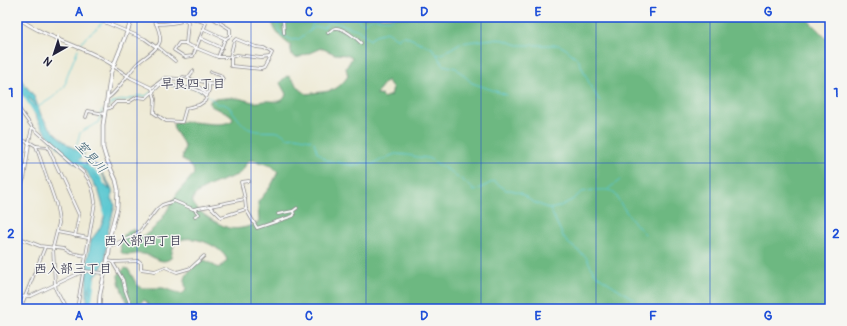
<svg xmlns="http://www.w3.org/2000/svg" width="847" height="326" font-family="Pangolin,'Klee One',sans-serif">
  <rect width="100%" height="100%" fill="#f6f6f2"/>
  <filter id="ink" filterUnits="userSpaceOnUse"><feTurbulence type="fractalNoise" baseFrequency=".025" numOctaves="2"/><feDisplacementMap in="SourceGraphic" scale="8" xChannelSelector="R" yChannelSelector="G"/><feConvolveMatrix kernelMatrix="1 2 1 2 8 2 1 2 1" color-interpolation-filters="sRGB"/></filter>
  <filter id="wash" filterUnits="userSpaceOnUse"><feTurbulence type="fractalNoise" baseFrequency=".012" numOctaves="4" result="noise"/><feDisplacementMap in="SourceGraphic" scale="16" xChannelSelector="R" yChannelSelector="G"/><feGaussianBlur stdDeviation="0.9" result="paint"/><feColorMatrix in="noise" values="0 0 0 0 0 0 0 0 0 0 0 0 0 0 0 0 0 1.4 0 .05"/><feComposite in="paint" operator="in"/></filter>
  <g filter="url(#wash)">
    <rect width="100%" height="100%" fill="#eeead6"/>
    <!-- forest -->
    <path fill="#6db881" stroke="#486d5e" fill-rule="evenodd" d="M271,17H805L830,42V309H150L147,302L144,300L133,309C126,303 118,284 118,275L125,268L128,269L136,283L141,288H163L182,294L186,290C186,287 184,283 185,280C185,273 199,260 205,260L218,268L223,265L227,260C223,246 187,231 176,243C172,247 172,254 171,258C161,266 154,255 143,254C136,252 127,258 121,252C119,243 123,231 133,229L137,235L140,237C159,231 169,205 179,191C184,185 189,180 194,174L193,168L182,159L185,146L174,129L173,124C188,117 220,130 233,120V118C228,110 217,111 210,105V101L213,99C220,99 227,97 235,98C241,98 247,101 253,102C256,103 261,101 265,101C273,100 283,105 286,94L280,83L283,79L287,76L290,77L302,91L307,94C327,90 335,95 348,76L346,68L352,58L347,55L335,54L321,48L300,57C290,60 292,52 290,45C279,37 273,30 271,17ZM387,80L393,88L391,95L383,98L381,95H377L378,91ZM252,160L272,166L278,172L271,186L258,202L259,221C252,227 238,230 229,228C221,226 188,208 193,198C198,188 227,179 237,175L242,171L248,161Z"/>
    <!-- water -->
    <g fill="#5bc8d1" stroke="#3e7586" fill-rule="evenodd">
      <path d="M17,71C21,81 24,84 31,92C36,98 38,108 41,115C47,127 71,151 85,153L76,164C58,148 42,133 33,110H35C34,103 31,96 23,96L21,91L17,85Z"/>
      <path d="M89,159C96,165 109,181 112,190C113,195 110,199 115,205L107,234L108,244L106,249V257L101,269L95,276L89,289L90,300L88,309H85L84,305L87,302L86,269L91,240L98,231L103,222L105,213L99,192L87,172L82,168ZM89,160L90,162L89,163C99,166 107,181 110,190L89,170L87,163Z"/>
    </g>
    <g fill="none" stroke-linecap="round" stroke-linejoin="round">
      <!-- stream -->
      <g stroke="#5bc8d1" stroke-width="1">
        <path d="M265,17C280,19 276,24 281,34L292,40L299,39L315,27H324L329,22C339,22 347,27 356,29"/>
        <polyline points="351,17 358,19 361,23"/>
        <path d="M362,23H365C374,13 384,23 394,18"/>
        <polyline points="357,29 370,40 375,35 387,32 398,39 401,36 405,36 432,48 438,56"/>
        <polyline points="310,31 313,23 321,21 323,17"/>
        <polyline points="80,45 86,37 98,27 107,17"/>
        <polyline points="437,55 444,53 460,43 493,39 504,40 518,45 559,45 566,49 578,59 592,89 600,101"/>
        <polyline points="438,57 443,65 456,68 472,83 507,95"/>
        <polyline points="163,81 173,85 194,87 202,91"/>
        <polyline points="154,89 160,83"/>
        <polyline points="207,95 217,104 224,104 229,107 240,121"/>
        <polyline points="137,96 146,96 151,92"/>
        <polyline points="38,107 52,98 65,86 67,76 78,49"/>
        <path d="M108,107C118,97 123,103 135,97"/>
        <path d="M241,122C253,140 280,124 286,138L295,137L311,140"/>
        <polyline points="314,142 317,152 326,160 357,166 364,162 372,164 395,154 408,155 417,157 428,158 453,173"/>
        <path d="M75,150L80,133C85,129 92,126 98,123L102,110"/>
        <polyline points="454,175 458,178"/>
        <polyline points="461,179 471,187"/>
        <polyline points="472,188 474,191 475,191 494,181 506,190 511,190 521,193 531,201 550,209 564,238 568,243 586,257 595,274 635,300"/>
        <polyline points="608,189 620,180"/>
        <path d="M596,190C609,190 613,188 619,201"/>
        <polyline points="620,203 632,220 645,234"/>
        <polyline points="550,209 558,207 572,200 582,192 594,190"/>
      </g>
      <!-- river -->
      <g stroke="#5bc8d1" stroke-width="3.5">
        <polyline points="23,92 36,113"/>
        <path d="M77,158V160C83,165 90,169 96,174C106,183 106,201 105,214"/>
        <polyline points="89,309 93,279"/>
      </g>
    </g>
  </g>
  <g filter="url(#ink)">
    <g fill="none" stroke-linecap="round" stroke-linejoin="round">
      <!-- minor casing -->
      <g stroke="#888688" stroke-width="3.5">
        <g id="minor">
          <polyline points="92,17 145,39 156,47"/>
          <polyline points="827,17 830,33"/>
          <polyline points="278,18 292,17"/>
          <polyline points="283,18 284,33"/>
          <polyline points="214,19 230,29 230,36 225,39 218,57"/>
          <path d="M156,24C167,24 176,23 186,20L188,22L186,44L218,57H231"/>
          <polyline points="204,29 226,39"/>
          <path d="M328,33C330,31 333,28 336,28C344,28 356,38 361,43"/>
          <polyline points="200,38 222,48"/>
          <polyline points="186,43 179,43 174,50 185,57 193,56 206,23 193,18"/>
          <polyline points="157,46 175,61"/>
          <polygon points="237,55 261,58 270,57 264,68 261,69 231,66 231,57"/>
          <polyline points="230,57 234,41 236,39 256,47 264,48 272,53 270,57"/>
          <polyline points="113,66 131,78 152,88"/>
          <polyline points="188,78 193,71"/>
          <polyline points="209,84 218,85 223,79 220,75 211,72"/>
          <path d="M152,88L155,99L154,113L166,121L182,122L186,108L199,105L205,101L209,90V84C203,81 197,81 191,80"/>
          <polyline points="152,88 165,78 181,79 183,77 188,78 206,93"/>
          <path d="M107,98C115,96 130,70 138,63C143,58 159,49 160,41C161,35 156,23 153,17"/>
          <path d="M17,106L32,127L84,173C91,182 94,190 95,202L77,309"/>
          <path d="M105,109L110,108L116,102H129L137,97L146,98L163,82C167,83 169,85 173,86C185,88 196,86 206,96"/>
          <polyline points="86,117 88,111 105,114"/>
          <polyline points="17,139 31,143 36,146 56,204 58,214 59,223 53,247 55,284 56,290 66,309"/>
          <polyline points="29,142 32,127"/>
          <polyline points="36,146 48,147 79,215 75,236"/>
          <polyline points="17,164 25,169"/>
          <polyline points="245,199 246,209"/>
          <polyline points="210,206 245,199 241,182 249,181"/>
          <polyline points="194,209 199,214 195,216"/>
          <polyline points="278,214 293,211 297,208"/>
          <polyline points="57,232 88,238"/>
          <polyline points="17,237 40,246 64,249 71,253 86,256"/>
          <polyline points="110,246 131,237 140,231 157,209 162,205 174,201 193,209 210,206 221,217 246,209 257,228 293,216 294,215 293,211"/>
          <polyline points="108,261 114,262 139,261 141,263 141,269 155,271 165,267 177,272 191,268 204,256"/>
          <polyline points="113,263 123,280 125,290 132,309"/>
          <polyline points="17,297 31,296 84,271 104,273"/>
          <polyline points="20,309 45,247"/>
        </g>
      </g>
      <!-- tertiary casing -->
      <g stroke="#888688" stroke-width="4">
        <g id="tertiary">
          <path d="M17,17C46,39 83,45 113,65"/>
          <polyline points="17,194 24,178 29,142"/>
        </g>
      </g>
      <!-- secondary casing -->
      <g stroke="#888688" stroke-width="4.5">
        <polyline id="secondary" points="99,309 100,294 109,253 110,235 117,208 118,189 116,180 106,158 103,148 103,125 111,72 133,17"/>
      </g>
      <!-- minor -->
      <use href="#minor" stroke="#fff" stroke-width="2"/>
      <!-- tertiary -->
      <use href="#tertiary" stroke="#fff" stroke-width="2.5"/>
      <!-- secondary -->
      <use href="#secondary" stroke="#fff" stroke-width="3"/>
    </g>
  </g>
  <!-- grid -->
  <path fill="none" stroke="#1d4ed8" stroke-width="1" stroke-opacity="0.55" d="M137,17V309M251,17V309M366,17V309M481,17V309M596,17V309M710,17V309M17,163H830"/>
  <g text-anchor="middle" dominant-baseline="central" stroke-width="3" stroke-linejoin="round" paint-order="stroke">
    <!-- neighbourhood labels -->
    <g font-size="13" fill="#22223b" stroke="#f6f6f2">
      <text x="193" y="84">早良四丁目</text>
      <text x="143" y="241">西入部四丁目</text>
      <text x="73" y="269">西入部三丁目</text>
    </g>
    <!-- water labels -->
    <g font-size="13" font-style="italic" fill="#365c70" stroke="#f6f6f2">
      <text transform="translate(91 157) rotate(48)">室見川</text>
    </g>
  </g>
  <!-- margin -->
  <rect width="847" height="326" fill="none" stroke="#f6f6f2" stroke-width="44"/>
  <!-- north arrow -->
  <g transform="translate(54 54) rotate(219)" stroke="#f6f6f2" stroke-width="3" paint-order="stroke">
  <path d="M0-3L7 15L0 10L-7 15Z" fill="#22223b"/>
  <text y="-6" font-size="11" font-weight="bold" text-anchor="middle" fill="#22223b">N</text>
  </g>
  <rect x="22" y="22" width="803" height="282" fill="none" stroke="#1d4ed8" stroke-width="1.5"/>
  <g font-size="13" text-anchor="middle" font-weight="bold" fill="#1d4ed8">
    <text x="79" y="16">A</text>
    <text x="194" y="16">B</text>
    <text x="309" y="16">C</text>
    <text x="424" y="16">D</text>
    <text x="538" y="16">E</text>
    <text x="653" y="16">F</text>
    <text x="768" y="16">G</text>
    <text x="11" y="97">1</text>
    <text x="836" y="97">1</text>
    <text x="11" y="238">2</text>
    <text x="836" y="238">2</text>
    <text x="79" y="320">A</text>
    <text x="194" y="320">B</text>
    <text x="309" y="320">C</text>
    <text x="424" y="320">D</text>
    <text x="538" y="320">E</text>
    <text x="653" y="320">F</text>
    <text x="768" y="320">G</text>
  </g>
</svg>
